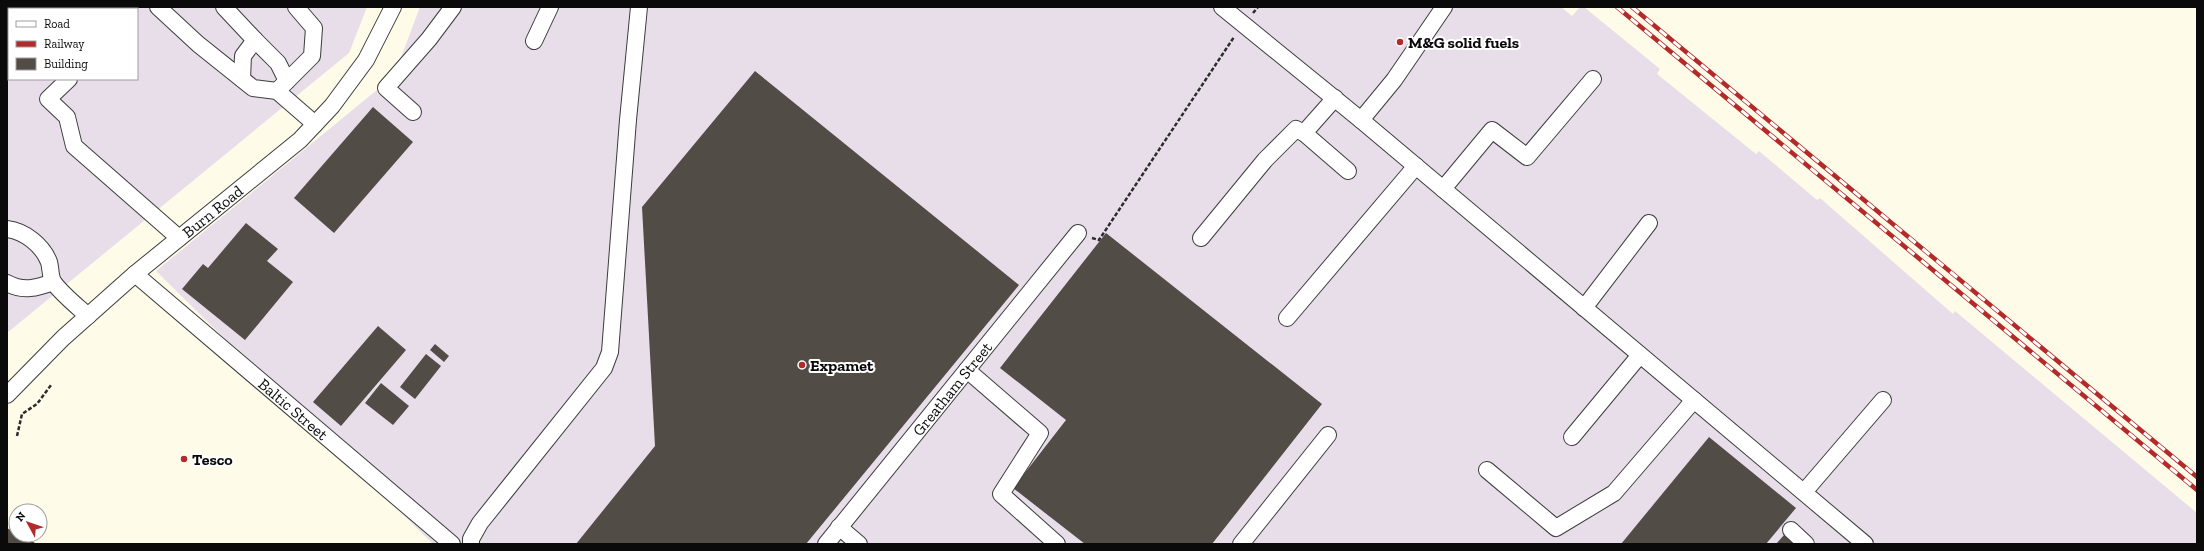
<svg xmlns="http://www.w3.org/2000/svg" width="2204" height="551" font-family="'Zilla Slab',serif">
  <rect width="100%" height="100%" fill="#fefbe8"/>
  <!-- industrial -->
  <g fill="#e8dee9" fill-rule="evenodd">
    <path d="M7,7H367L349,53L7,333ZM9,9H137V79H9Z"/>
    <polygon points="420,7 1561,7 1572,16 1580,7 1584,7 1660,69 1657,74 1756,154 1759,151 1817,200 1820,198 1953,314 1955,311 2197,513 2197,544 433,544 156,271 394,76"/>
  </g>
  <!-- building -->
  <g fill="#524c47">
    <polygon points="755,71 1019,285 806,544 576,544 655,446 642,207"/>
    <polygon points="373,107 413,142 334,233 294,198"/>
    <polygon points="246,223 278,249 267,261 293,282 245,340 182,289 203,264 208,268"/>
    <polygon points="1106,233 1322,404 1212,544 1085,544 1013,488 1066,420 1000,368"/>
    <polygon points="378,326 406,350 341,426 313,402"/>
    <polygon points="435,344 449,356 444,362 430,350"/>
    <polygon points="426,354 441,366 415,399 400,387"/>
    <polygon points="381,383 409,406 393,425 365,403"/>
    <polygon points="1709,437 1796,508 1766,544 1621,544"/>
    <polygon points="7,528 16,533 16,535 20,535 37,544 7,544"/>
    <polygon points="1784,535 1795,544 1776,544"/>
  </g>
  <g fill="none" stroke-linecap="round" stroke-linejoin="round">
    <!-- minor casing -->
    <g stroke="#3d3d3d" stroke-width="18">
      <g id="minor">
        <polyline points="158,7 198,44 253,88 277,91 315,124"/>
        <polyline points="224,7 255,40"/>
        <polyline points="1222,7 1361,120 1865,544"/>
        <polyline points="534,41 550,7"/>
        <polyline points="69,79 48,99 67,117 74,146 179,238"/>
        <polyline points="242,79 243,56 255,40 278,63 287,81"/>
        <polyline points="277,91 312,56 314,28 296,7"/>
        <polyline points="1335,98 1304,133 1348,171"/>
        <polyline points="413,112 386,88 429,39 453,7"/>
        <polyline points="1361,120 1394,80 1444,7"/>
        <polyline points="1443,189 1492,130 1527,157 1593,79"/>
        <path d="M7,229C25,231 43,246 49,262C51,269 50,278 54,283C63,295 77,306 88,316"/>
        <polyline points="1201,238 1265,160 1296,129 1304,133"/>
        <path id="s1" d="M135,274L452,544"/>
        <path d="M7,283C23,292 37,288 53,282"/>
        <polyline points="1584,308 1649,223"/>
        <polyline points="1287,318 1416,166"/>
        <polyline points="967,370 1040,433 1001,494 1057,544"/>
        <path id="s2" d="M7,395L63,338L135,274L300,140L332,106L366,60L393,7"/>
        <polyline points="1572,437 1640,355"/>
        <polyline points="1487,470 1556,528 1614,493 1694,400"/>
        <polyline points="1804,492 1883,400"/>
        <polyline points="839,527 859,544"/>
        <polyline points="1791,530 1806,544"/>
        <polyline points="471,544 471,539 480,523 604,368 610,352 628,120 639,7"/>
        <path id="s3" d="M826,544L1078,233"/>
        <polyline points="1241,544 1328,435"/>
      </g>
    </g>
    <!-- path -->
    <g stroke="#2c2c2c" stroke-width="2.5" stroke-dasharray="4 2" stroke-linecap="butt">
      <polyline points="1253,13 1258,7"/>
      <polyline points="1092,238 1099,240 1234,37"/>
      <polyline points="17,436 22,414 37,404 51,385"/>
    </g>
    <!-- minor -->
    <use href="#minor" stroke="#fff" stroke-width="16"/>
    <!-- rail casing -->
    <g stroke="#b22a2a" stroke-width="4.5">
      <g id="rail">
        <polyline points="1617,7 2197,490"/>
        <polyline points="1632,7 2197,477"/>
      </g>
    </g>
    <!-- rail -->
    <use href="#rail" stroke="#fff" stroke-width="3" stroke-dasharray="9" stroke-linecap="butt"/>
  </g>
  <!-- markers -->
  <g fill="#b22a2a" stroke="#fff" stroke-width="1.5">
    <circle cx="1400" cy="42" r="4"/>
    <circle cx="802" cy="365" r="4"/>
    <circle cx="184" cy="459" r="4"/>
  </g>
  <g text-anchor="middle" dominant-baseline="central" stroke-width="4" stroke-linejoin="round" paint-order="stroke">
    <!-- poi labels -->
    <g font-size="16" font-weight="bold" fill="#0a0a0a" stroke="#fff" text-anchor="start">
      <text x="1408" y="42">M&amp;G solid fuels</text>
      <text x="810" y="365">Expamet</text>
      <text x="192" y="459">Tesco</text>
    </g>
    <!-- street labels -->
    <g font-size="16" fill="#0a0a0a" stroke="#fff">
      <text stroke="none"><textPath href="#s2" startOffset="276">Burn Road</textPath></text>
      <text stroke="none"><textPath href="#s3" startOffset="200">Greatham Street</textPath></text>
      <text stroke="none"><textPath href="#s1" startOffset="208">Baltic Street</textPath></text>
    </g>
  </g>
  <!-- border -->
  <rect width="2204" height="551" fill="none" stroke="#0a0a0a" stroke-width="16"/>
  <!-- legend -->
  <rect x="8" y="8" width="130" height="72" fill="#ffffff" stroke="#9d9d9d"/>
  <rect x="16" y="21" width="20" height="6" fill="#ffffff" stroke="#9d9d9d"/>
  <text x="44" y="28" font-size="12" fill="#0a0a0a">Road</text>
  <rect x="16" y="41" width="20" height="6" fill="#b22a2a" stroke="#9d9d9d"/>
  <text x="44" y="48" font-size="12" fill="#0a0a0a">Railway</text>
  <rect x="16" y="58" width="20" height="12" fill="#524c47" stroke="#9d9d9d"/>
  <text x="44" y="68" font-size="12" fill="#0a0a0a">Building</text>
  <!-- north arrow -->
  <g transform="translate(28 523) rotate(310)"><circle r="19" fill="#ffffff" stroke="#9d9d9d"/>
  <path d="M0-3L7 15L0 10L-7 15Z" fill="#b22a2a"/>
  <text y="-6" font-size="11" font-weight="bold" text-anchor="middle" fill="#0a0a0a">N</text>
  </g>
</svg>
